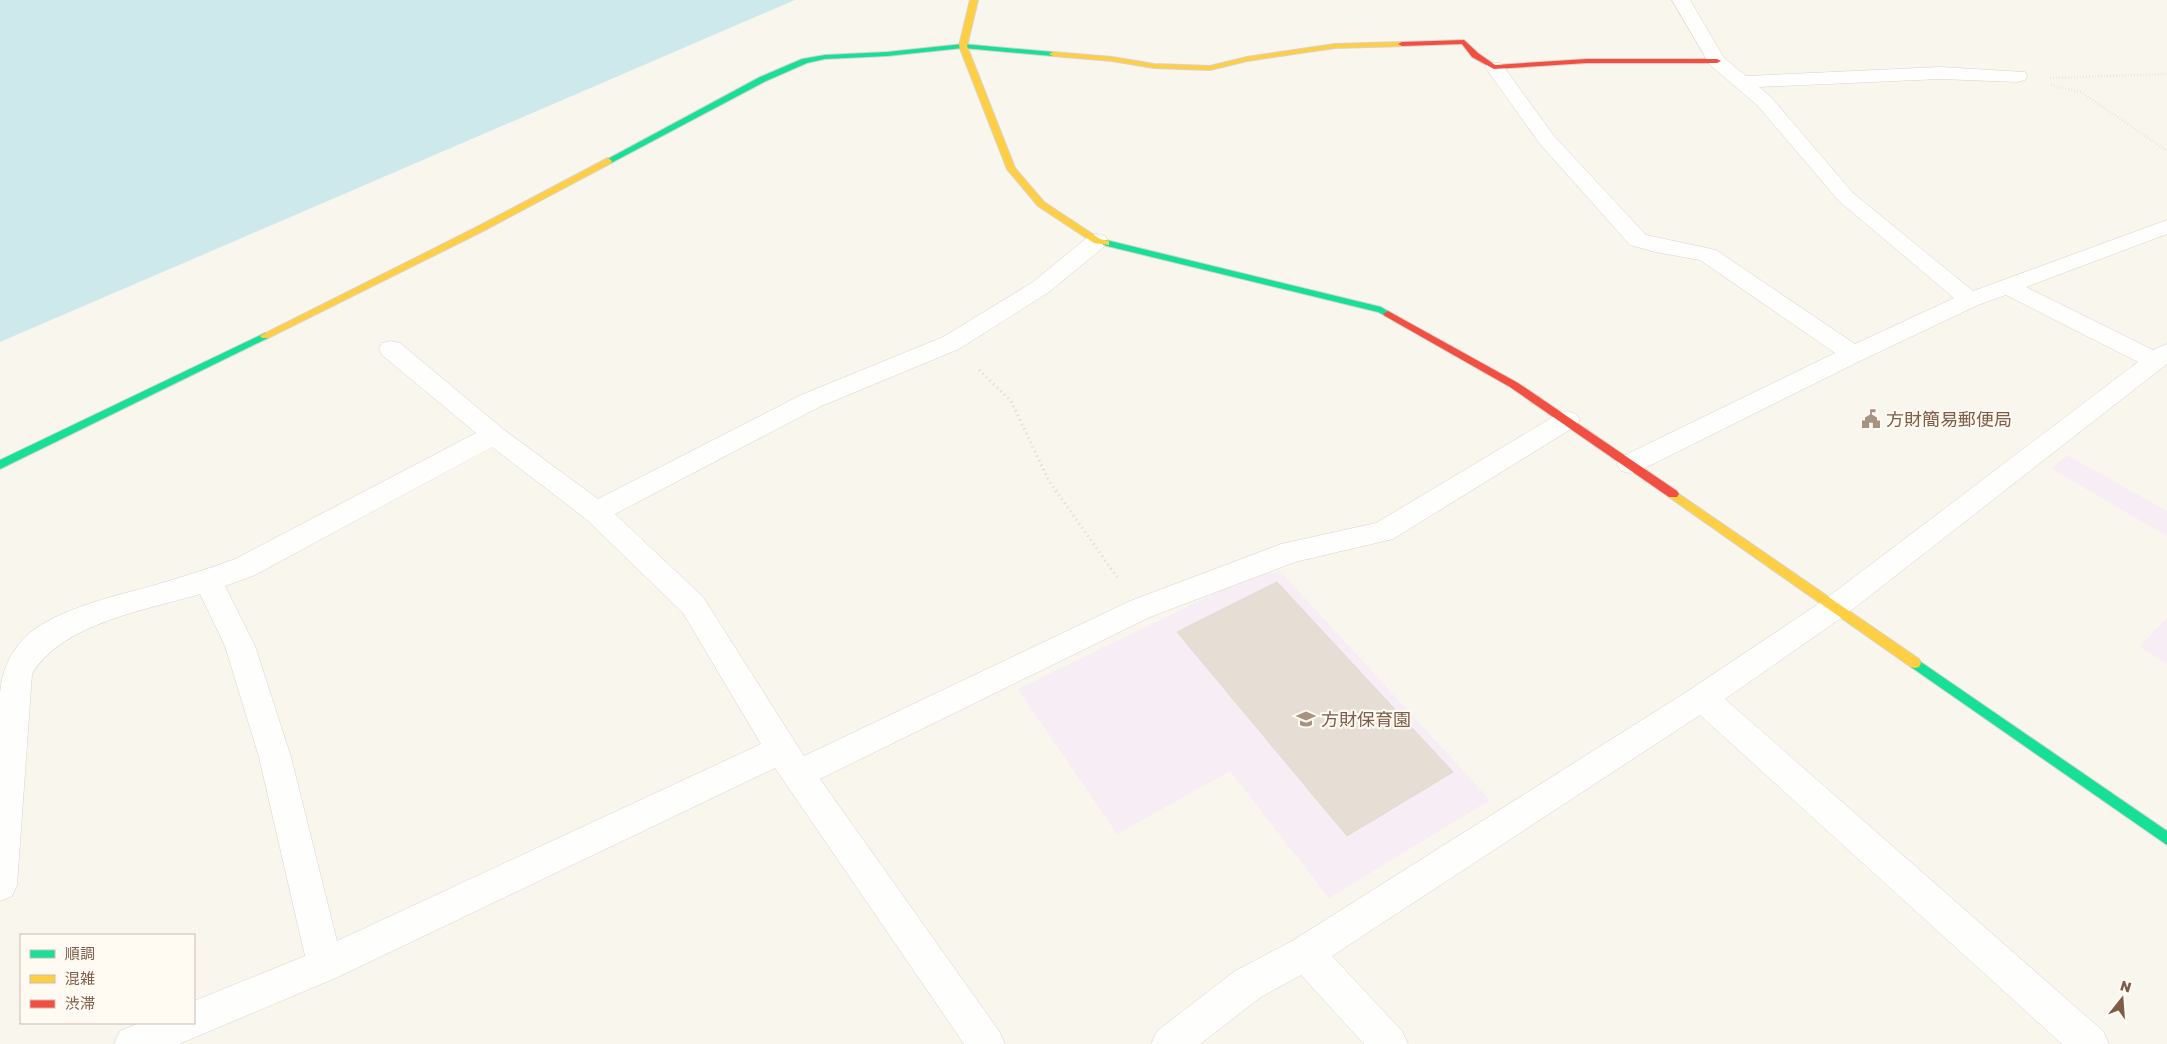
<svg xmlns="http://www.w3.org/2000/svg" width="2167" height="1044" font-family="'Golos Text','Noto Sans JP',sans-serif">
  <rect width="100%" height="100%" fill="#f9f6ee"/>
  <!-- education -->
  <g fill="#f6edf5">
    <polygon points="2067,455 2167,511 2167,536 2052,469"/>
    <polygon points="1281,572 1490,800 1329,898 1230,771 1117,834 1018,689 1251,576"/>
    <polygon points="2167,618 2167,664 2140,647"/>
  </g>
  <!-- water -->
  <polygon fill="#cee9ec" points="0,0 795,0 0,342"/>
  <!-- building -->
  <polygon fill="#e6ded5" stroke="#e3d9cf" points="1277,582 1453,772 1347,836 1177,632"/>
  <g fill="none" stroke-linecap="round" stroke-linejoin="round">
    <!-- street casing -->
    <g stroke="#dad3cc" stroke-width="1">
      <g id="street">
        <polygon points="1672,0 1690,0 1724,58 1746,76 1940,67 2025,72 2027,76 2025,80 2018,82 1940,79 1759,87 1771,97 1853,193 1973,291 2167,220 2167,234 2026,287 2153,350 2167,344 2167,364 1844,616 1725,699 2103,1031 2109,1044 2062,1044 1700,715 1332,956 1402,1031 1408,1044 1364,1044 1301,975 1261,997 1200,1044 1151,1044 1157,1031 1235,971 1292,941 1691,689 1824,600 2138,362 2006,295 1978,305 1862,360 1639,471 1630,473 1621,471 1617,464 1621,457 1835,353 1700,260 1655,252 1630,245 1540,144 1485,67 1487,63 1501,63 1554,136 1646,235 1716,250 1855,344 1954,298 1839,201 1757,105 1710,65"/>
        <path d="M1097,234L1105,236L1108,241L1105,246L1049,292L959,349L819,407L615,514L703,597L804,756L1130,601L1281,544L1376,523L1558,414L1567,411L1576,414L1580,420L1576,426L1393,539L1295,562L1150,617L820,779L999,1031L1005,1044H964L775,768L338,977L198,1036L179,1044H114L120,1031L139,1023H194V1001L305,956L259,757L225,646L200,594C147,610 62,623 32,674L17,885L12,896L0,901V693C2,674 7,659 19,644C44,611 116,596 155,585C182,577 208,569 235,559L476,433L382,355L379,349L382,343L391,341L400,343L503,429L598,499L801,395L943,337L1033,282L1089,236ZM492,447L586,519L683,613L761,744L337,941L291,757L255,646L225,586L255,575Z"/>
      </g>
    </g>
    <!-- fast casing -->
    <g stroke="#d9d2ca" stroke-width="2">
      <g id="fast">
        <polygon points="963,44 1053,52 1057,54 1053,56 963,48 887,56 825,59 807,63 766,81 611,163 608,164 604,161 760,77 802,59 825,55 887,52"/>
        <polygon points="1106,240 1381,307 1393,314 1388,317 1378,312 1103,245 1103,241"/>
        <polygon points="265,333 268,334 270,336 268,338 0,469 0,460"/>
        <polygon points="1915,658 2167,831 2167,845 1911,667 1909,663 1911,659"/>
      </g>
    </g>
    <!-- slow casing -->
    <g stroke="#d9d2ca" stroke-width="2">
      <g id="slow">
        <polygon points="970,0 978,0 967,46 1015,168 1044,202 1100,239 1109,241 1109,245 1094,243 1038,206 1007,169 959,46"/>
        <polygon points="1402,42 1406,44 1405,46 1335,48 1247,61 1210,70 1154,68 1112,61 1053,56 1049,54 1053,52 1112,57 1154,64 1210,66 1247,57 1335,44"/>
        <polygon points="608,158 612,161 611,163 481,232 268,338 262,338 260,336 475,228"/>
        <polygon points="1673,490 1919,659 1921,663 1919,667 1915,668 1911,667 1669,497 1667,494"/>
      </g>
    </g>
    <!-- jam casing -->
    <g stroke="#d9d2ca" stroke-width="2">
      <g id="jam">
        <polygon points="1464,40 1478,53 1495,65 1587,59 1717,59 1721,61 1717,63 1587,63 1494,69 1472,57 1462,44 1402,46 1398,44 1402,42"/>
        <polygon points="1388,311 1518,383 1677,491 1679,494 1677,497 1669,497 1510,387 1385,316 1383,314"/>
      </g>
    </g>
    <!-- path-far1 -->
    <g stroke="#dfd6d1" stroke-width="2.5" stroke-dasharray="0.5 2.5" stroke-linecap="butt">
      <polyline points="2050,78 2167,74"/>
      <polyline points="2051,85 2081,92 2167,151"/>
    </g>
    <!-- path -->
    <polyline stroke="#dfd6d1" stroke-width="3" stroke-dasharray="1 4" stroke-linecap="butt" points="979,370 1011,401 1049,481 1117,577"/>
    <!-- street -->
    <use href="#street" fill="#fefefc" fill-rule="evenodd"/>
    <!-- fast -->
    <use href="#fast" fill="#16e098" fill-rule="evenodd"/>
    <!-- slow -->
    <use href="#slow" fill="#ffcf43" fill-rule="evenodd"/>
    <!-- jam -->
    <use href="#jam" fill="#f24e42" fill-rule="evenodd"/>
  </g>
  <!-- icons -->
  <defs>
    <g id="civic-bare" transform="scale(1.5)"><path d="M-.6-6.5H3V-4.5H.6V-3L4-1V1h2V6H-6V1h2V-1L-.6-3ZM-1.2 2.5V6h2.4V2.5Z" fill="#a89383" stroke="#fffaf2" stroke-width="2.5" paint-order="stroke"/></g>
    <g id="school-bare" transform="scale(1.5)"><path d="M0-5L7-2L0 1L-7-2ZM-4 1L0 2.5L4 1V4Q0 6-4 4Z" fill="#a89383" stroke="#fffaf2" stroke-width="2.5" paint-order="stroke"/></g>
  </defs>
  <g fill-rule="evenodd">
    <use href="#civic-bare" x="1871" y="419"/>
    <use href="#school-bare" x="1306" y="719"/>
  </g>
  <g text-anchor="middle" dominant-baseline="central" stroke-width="4.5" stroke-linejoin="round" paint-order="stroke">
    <!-- poi labels -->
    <g font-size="18" fill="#7d5d49" stroke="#fffaf2" text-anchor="start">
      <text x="1886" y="419">方財簡易郵便局</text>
      <text x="1321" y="719">方財保育園</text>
    </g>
  </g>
  <!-- legend -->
  <rect x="20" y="934" width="175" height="90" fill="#fffaf2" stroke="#cbbbae"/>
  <rect x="30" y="950" width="25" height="8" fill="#16e098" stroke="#cbbbae"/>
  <text x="65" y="959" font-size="15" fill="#7d5d49">順調</text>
  <rect x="30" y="975" width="25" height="8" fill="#ffcf43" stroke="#cbbbae"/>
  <text x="65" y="984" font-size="15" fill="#7d5d49">混雑</text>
  <rect x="30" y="1000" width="25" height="8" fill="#f24e42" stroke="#cbbbae"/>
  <text x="65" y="1009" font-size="15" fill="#7d5d49">渋滞</text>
  <!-- north arrow -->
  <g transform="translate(2122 999) rotate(17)" stroke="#fffaf2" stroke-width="4" paint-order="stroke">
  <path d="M0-4L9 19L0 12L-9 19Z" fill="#7d5d49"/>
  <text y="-8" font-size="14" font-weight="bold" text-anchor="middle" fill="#7d5d49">N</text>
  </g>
</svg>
